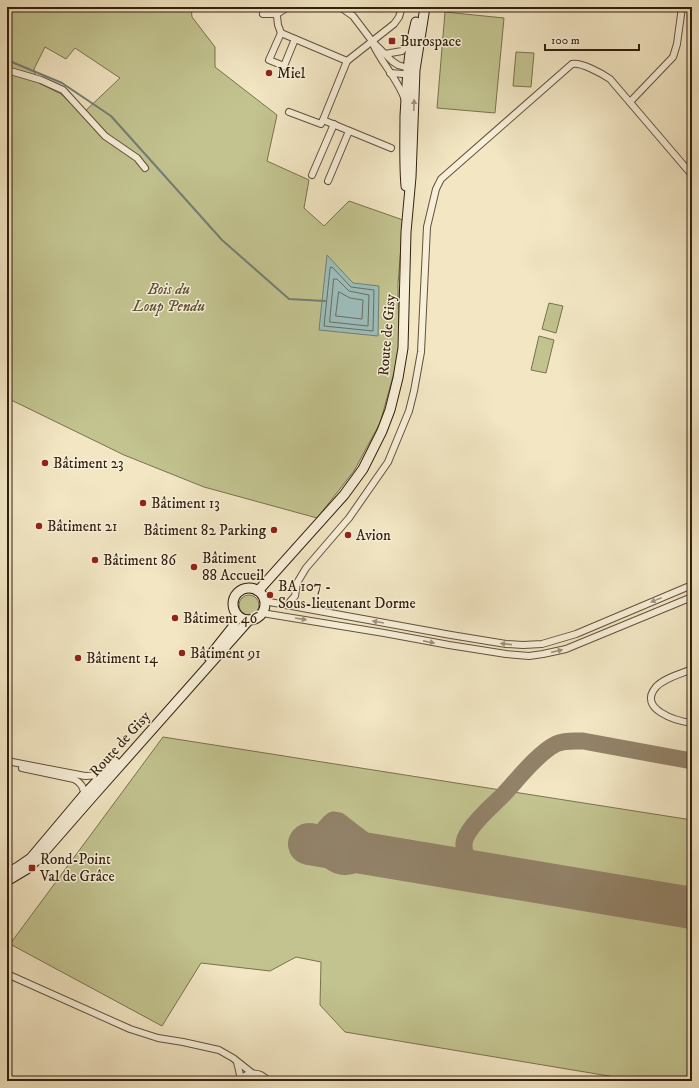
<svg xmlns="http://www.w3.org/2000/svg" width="699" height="1088" font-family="'IM FELL DW Pica',serif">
  <rect width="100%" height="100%" fill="#f2e6c3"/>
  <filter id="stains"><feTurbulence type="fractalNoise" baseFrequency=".005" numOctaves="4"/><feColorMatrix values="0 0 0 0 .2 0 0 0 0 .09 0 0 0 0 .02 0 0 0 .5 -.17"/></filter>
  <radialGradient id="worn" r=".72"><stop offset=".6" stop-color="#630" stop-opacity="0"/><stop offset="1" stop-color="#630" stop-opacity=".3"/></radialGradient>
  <!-- green -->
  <g fill="#c2c38f" stroke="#7a714e" fill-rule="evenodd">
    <path d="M7,7H191L192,17L215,47V67L277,115L267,161L309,180L304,208L324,226L349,201L403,220L398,284L399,355L380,423L354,471L317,518L204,487L124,455L7,398ZM45,47L66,59L75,48L120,78L82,114L61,94L37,82L34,69Z"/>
    <polygon points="445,12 504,18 495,113 437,108"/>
    <polygon points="516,52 534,53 531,87 513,86"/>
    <polygon points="549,303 563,306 556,333 542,329"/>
    <polygon points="539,336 554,340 546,373 531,370"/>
    <circle cx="249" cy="605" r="10"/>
    <polygon points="163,737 692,820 692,1081 639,1081 345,1032 320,1005 321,962 296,957 270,971 201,963 162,1026 10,944"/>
  </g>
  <!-- water -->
  <polygon fill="#9dbebb" stroke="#727e76" points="327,255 353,283 379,286 378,336 319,330"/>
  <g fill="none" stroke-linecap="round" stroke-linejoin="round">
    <!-- shore -->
    <g stroke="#686e64" stroke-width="1">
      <polygon points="331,267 333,268 351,287 374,290 373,331 324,326 330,269"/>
      <polygon points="334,279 337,279 349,291 369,295 368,326 330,322"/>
      <polygon points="339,292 350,298 363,300 362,319 336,316"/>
    </g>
    <!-- stream -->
    <polyline stroke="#727e76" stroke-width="2" points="7,60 62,83 111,116 222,240 289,299 325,301"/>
    <!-- taxiway -->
    <g stroke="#928268" stroke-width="17">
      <path d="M368,854C364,858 360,862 356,864C328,877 307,838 333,820L339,821L386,857"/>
      <path d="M493,875C479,870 463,862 464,844C464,840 466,836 468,833C476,819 491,807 503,795C517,780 538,753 556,744C564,740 574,741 583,741L692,761"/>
    </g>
    <!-- runway -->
    <polyline stroke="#928268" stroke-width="42" points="309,844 692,908"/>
    <!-- street casing -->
    <g stroke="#62513b" stroke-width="8">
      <g id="street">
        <polyline points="266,7 263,14 277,14 288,7"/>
        <polyline points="276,7 278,25 281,33 347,61 394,24 399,17 402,7"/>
        <polyline points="340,7 353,16 372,41 392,61 398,65 411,69"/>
        <polyline points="281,33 269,60 284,66 295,39"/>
        <path d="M373,44C382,64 398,79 405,100"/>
        <polyline points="385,54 402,51 410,41"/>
        <polyline points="347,61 323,120 391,148"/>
        <polyline points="7,70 41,80 63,90 105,136 137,158 145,168"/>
        <polyline points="390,73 403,74 410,73"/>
        <polyline points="630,102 673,57 677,44 682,7"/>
        <polyline points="289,112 321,124 323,120"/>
        <polyline points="312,175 334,124"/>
        <polyline points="328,181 349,131"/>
        <polyline points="264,601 451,635 506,644 523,645 542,644 576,634 692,585"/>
        <path d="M287,605L295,596L297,583L306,568L349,518L388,462L409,411L414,391L421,352L427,227L436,189L441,179L572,64C581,62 601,73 610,79L692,175"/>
        <polyline points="262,613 384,633 449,645 506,654 529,656 543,654 566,649 692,597"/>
        <path d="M692,669C681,674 664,678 656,687C637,709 676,721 692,723"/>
        <polyline points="7,761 85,776 103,775"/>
        <path d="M22,768L74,779C81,783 84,787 84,795"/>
        <polyline points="7,974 130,1029 158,1038 183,1042 219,1050 233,1058 252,1073"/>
        <polyline points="237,1062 241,1079"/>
        <path d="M239,1081C247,1071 260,1071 268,1081"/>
      </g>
    </g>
    <!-- secondary casing -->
    <g stroke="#321f0e" stroke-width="11">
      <g id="secondary">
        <path d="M406,186C404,163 405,139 405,116C407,84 408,52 416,22"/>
        <circle cx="249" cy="604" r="16"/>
        <polyline points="258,591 344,495 363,469 382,431 390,410 398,378 403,348 406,232 411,177 415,70 425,7"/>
        <polyline points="209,657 232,628 238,616"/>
        <polyline points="7,873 18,867 31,858 84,795 115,762"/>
        <polyline points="7,881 27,869 39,858 94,795 249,620"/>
      </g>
    </g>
    <!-- street -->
    <use href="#street" stroke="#f7efd8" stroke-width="6"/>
    <!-- secondary -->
    <use href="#secondary" stroke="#f7efd8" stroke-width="9"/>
  </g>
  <!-- one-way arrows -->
  <defs><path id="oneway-solid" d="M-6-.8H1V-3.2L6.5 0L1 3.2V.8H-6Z"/></defs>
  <g fill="#9e917d">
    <use href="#oneway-solid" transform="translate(414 105) rotate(-88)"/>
    <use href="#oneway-solid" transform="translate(656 600) rotate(158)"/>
    <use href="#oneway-solid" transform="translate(301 619) rotate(9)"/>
    <use href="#oneway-solid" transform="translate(378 622) rotate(-170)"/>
    <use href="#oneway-solid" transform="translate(429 642) rotate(11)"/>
    <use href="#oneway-solid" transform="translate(506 644) rotate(-174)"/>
    <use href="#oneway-solid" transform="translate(557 651) rotate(-13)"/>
  </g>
  <!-- markers -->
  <g fill="#8f2418" stroke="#f7efd8" stroke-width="1.5">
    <rect x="388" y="37" width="8" height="8" rx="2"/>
    <circle cx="269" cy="73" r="4"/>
    <circle cx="45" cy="463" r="4"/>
    <circle cx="143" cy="503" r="4"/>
    <circle cx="39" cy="526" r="4"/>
    <circle cx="274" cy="530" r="4"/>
    <circle cx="348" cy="535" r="4"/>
    <circle cx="95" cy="560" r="4"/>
    <circle cx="194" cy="567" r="4"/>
    <circle cx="270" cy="595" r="4"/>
    <circle cx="175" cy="618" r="4"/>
    <circle cx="182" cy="653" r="4"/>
    <circle cx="78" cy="658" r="4"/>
    <rect x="28" y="864" width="8" height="8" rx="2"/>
  </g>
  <g text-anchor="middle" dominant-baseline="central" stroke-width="3" stroke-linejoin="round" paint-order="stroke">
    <!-- poi labels -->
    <g font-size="15" fill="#321f0e" stroke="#f7efd8" text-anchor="start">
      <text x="400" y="41">Burospace</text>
      <text x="277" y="73">Miel</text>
      <text x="53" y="463">Bâtiment 23</text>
      <text x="151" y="503">Bâtiment 13</text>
      <text x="47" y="526">Bâtiment 21</text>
      <text x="266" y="530" text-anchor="end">Bâtiment 82 Parking</text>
      <text x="356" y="535">Avion</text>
      <text x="202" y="558">Bâtiment<tspan x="202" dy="17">88 Accueil</tspan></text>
      <text x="103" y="560">Bâtiment 86</text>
      <text x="278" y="586">BA 107 -<tspan x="278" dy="17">Sous-lieutenant Dorme</tspan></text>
      <text x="183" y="618">Bâtiment 46</text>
      <text x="190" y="653">Bâtiment 91</text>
      <text x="86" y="658">Bâtiment 14</text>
      <text x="40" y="859">Rond-Point<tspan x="40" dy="17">Val de Grâce</tspan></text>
    </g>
    <!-- park labels -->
    <g font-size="15" font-style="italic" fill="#5d5035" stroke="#f7efd8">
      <text x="169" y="289">Bois du<tspan x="169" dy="17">Loup Pendu</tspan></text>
    </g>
    <!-- street labels -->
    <g font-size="15" fill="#321f0e" stroke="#f7efd8">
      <text transform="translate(387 335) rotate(-85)">Route de Gisy</text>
      <text transform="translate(120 744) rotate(-48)">Route de Gisy</text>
    </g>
  </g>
  <!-- margin -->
  <rect width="699" height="1088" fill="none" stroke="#f2e6c3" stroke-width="24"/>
  <rect x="8" y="8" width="683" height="1072" fill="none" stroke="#321f0e" stroke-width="2"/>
  <rect x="12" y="12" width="675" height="1064" fill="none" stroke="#321f0e"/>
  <!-- scale -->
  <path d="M545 44v6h94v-6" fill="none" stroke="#321f0e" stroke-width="2"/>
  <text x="551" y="44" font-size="12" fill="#321f0e" stroke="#f7efd8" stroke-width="3" paint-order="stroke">100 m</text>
  <rect width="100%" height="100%" filter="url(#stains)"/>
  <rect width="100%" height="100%" fill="url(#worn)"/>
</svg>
